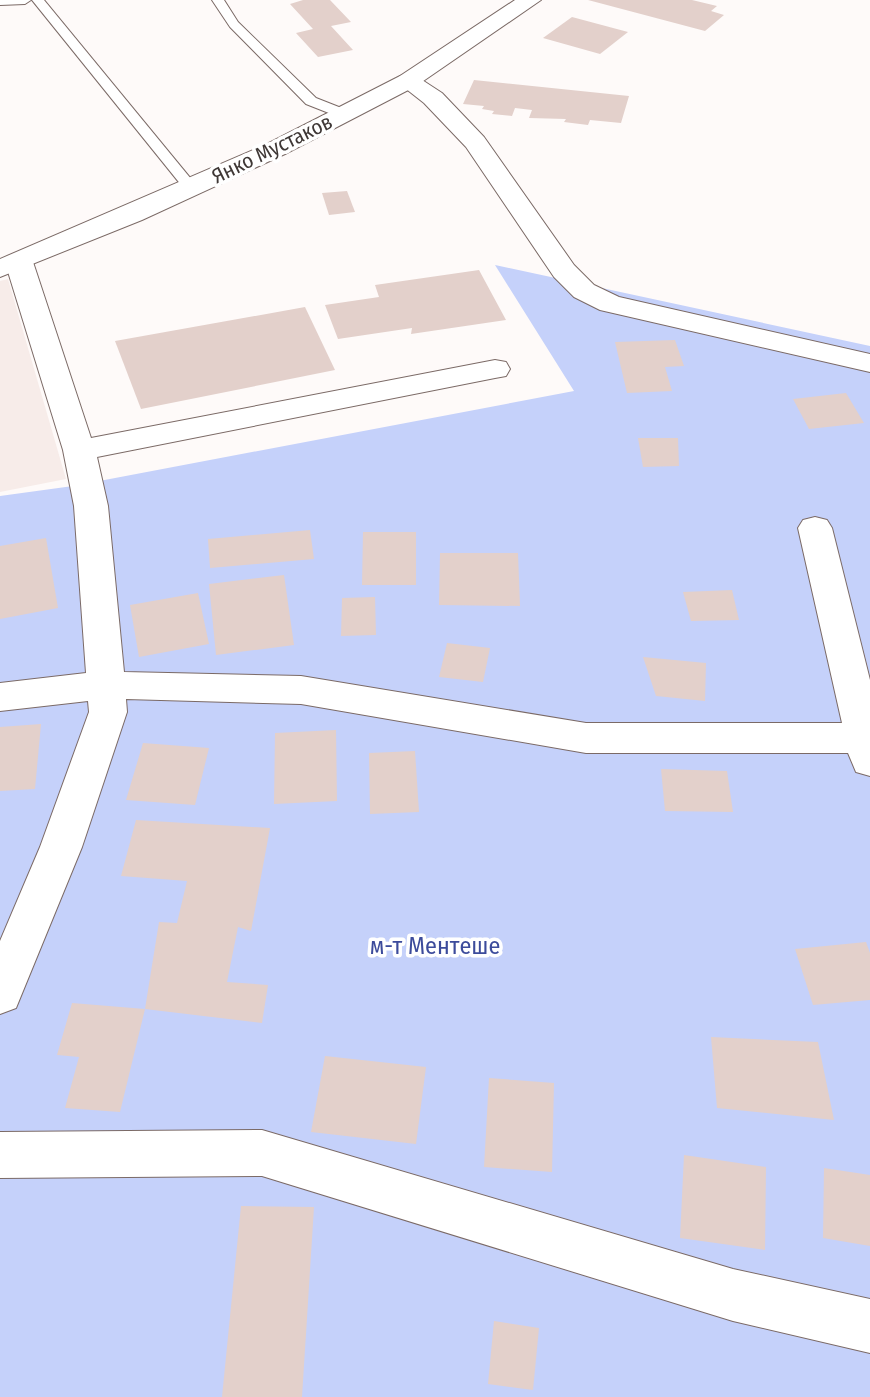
<svg xmlns="http://www.w3.org/2000/svg" width="870" height="1397" font-family="'Fira Sans Condensed',sans-serif">
  <rect width="100%" height="100%" fill="#fefaf9"/>
  <!-- built -->
  <polygon fill="#f7ece9" points="8,279 66,479 0,492 0,281"/>
  <!-- green -->
  <polygon fill="#c5d1fa" points="495,265 870,346 870,1397 0,1397 0,496 73,486 574,391"/>
  <!-- building -->
  <g fill="#e3d0cb">
    <polygon points="303,0 330,0 351,22 331,26 353,50 318,57 296,33 313,29 290,4"/>
    <polygon points="588,0 692,0 717,6 711,11 724,15 705,31"/>
    <polygon points="572,17 628,32 600,54 543,38"/>
    <polygon points="474,80 629,96 621,123 590,120 588,125 564,122 566,119 529,118 532,110 515,108 512,116 492,114 494,111 482,109 484,106 463,104"/>
    <polygon points="347,191 355,212 329,215 322,193"/>
    <polygon points="479,270 506,320 411,334 412,328 338,339 325,305 379,297 375,285"/>
    <polygon points="305,307 335,370 141,409 115,341"/>
    <polygon points="675,340 684,366 665,367 672,391 627,393 615,342"/>
    <polygon points="846,393 864,423 809,429 793,399"/>
    <polygon points="638,438 678,438 679,466 643,467"/>
    <polygon points="310,530 314,559 210,568 208,539"/>
    <polygon points="363,532 416,532 416,585 362,585"/>
    <polygon points="46,538 58,608 0,619 0,546"/>
    <polygon points="440,553 518,553 520,606 439,605"/>
    <polygon points="284,575 294,645 216,655 209,584"/>
    <polygon points="732,590 739,620 691,621 683,592"/>
    <polygon points="198,593 209,644 139,657 130,605"/>
    <polygon points="375,597 376,635 341,636 342,598"/>
    <polygon points="447,643 490,648 483,682 439,677"/>
    <polygon points="643,657 706,663 705,701 656,696"/>
    <polygon points="41,724 35,789 0,791 0,727"/>
    <polygon points="336,730 337,801 274,804 275,733"/>
    <polygon points="143,743 209,748 195,805 126,800"/>
    <polygon points="415,751 419,812 370,814 369,753"/>
    <polygon points="661,769 727,771 733,812 665,811"/>
    <polygon points="136,820 270,828 251,931 238,927 227,982 268,985 262,1023 145,1009 120,1112 65,1108 79,1057 57,1055 72,1003 145,1009 159,922 177,923 187,881 121,876"/>
    <polygon points="866,942 870,953 870,1000 813,1005 795,949"/>
    <polygon points="711,1037 818,1042 834,1120 717,1108"/>
    <polygon points="325,1056 426,1067 416,1144 311,1132"/>
    <polygon points="489,1078 554,1083 552,1172 484,1167"/>
    <polygon points="684,1155 766,1167 765,1250 680,1238"/>
    <polygon points="824,1168 870,1175 870,1246 823,1238"/>
    <polygon points="241,1206 314,1207 302,1397 222,1397"/>
    <polygon points="494,1321 539,1328 533,1390 488,1384"/>
  </g>
  <g fill="none" stroke-linecap="round" stroke-linejoin="round">
    <!-- lane casing -->
    <g stroke="#7b6a66" stroke-width="2">
      <g id="lane">
        <polygon points="0,0 31,0 25,4 0,5"/>
        <polygon points="32,0 44,0 196,185 198,188 196,191 186,191"/>
        <polygon points="212,0 224,0 238,22 316,98 349,111 349,117 339,117 306,104 230,27"/>
      </g>
    </g>
    <!-- street casing -->
    <g stroke="#7b6a66" stroke-width="2">
      <g id="street">
        <polygon points="408,74 416,76 442,93 484,137 574,265 594,285 619,297 870,354 870,372 600,310 574,297 554,277 466,147 424,103 396,81 400,76"/>
        <polygon points="19,254 29,256 33,262 91,438 495,360 506,362 510,369 506,376 495,378 97,457 108,506 124,672 301,676 586,723 842,723 798,528 803,520 815,517 827,520 832,528 870,680 870,776 856,772 848,753 586,753 301,704 126,699 127,712 82,847 16,1008 0,1014 0,941 40,847 89,712 88,701 0,711 0,683 86,673 74,506 63,450 5,262 9,256"/>
        <polygon points="262,1130 733,1269 870,1299 870,1353 733,1321 262,1176 0,1178 0,1132"/>
      </g>
    </g>
    <!-- secondary casing -->
    <g stroke="#7b6a66" stroke-width="2">
      <polygon id="secondary" points="515,0 541,0 416,86 285,154 142,220 0,277 0,259 267,144 400,76"/>
    </g>
    <!-- lane -->
    <use href="#lane" fill="#fff" fill-rule="evenodd"/>
    <!-- street -->
    <use href="#street" fill="#fff" fill-rule="evenodd"/>
    <!-- secondary -->
    <use href="#secondary" fill="#fff" fill-rule="evenodd"/>
  </g>
  <g text-anchor="middle" dominant-baseline="central" stroke-width="7" stroke-linejoin="round" paint-order="stroke">
    <!-- far-street labels -->
    <g font-size="21" fill="#3f3836" stroke="#fff">
      <text transform="translate(272 149) rotate(-26)">Янко Мустаков</text>
    </g>
    <!-- park labels -->
    <g font-size="24" fill="#3c4b9b" stroke="#fff">
      <text x="435" y="946">м-т Ментeше</text>
    </g>
  </g>
</svg>
